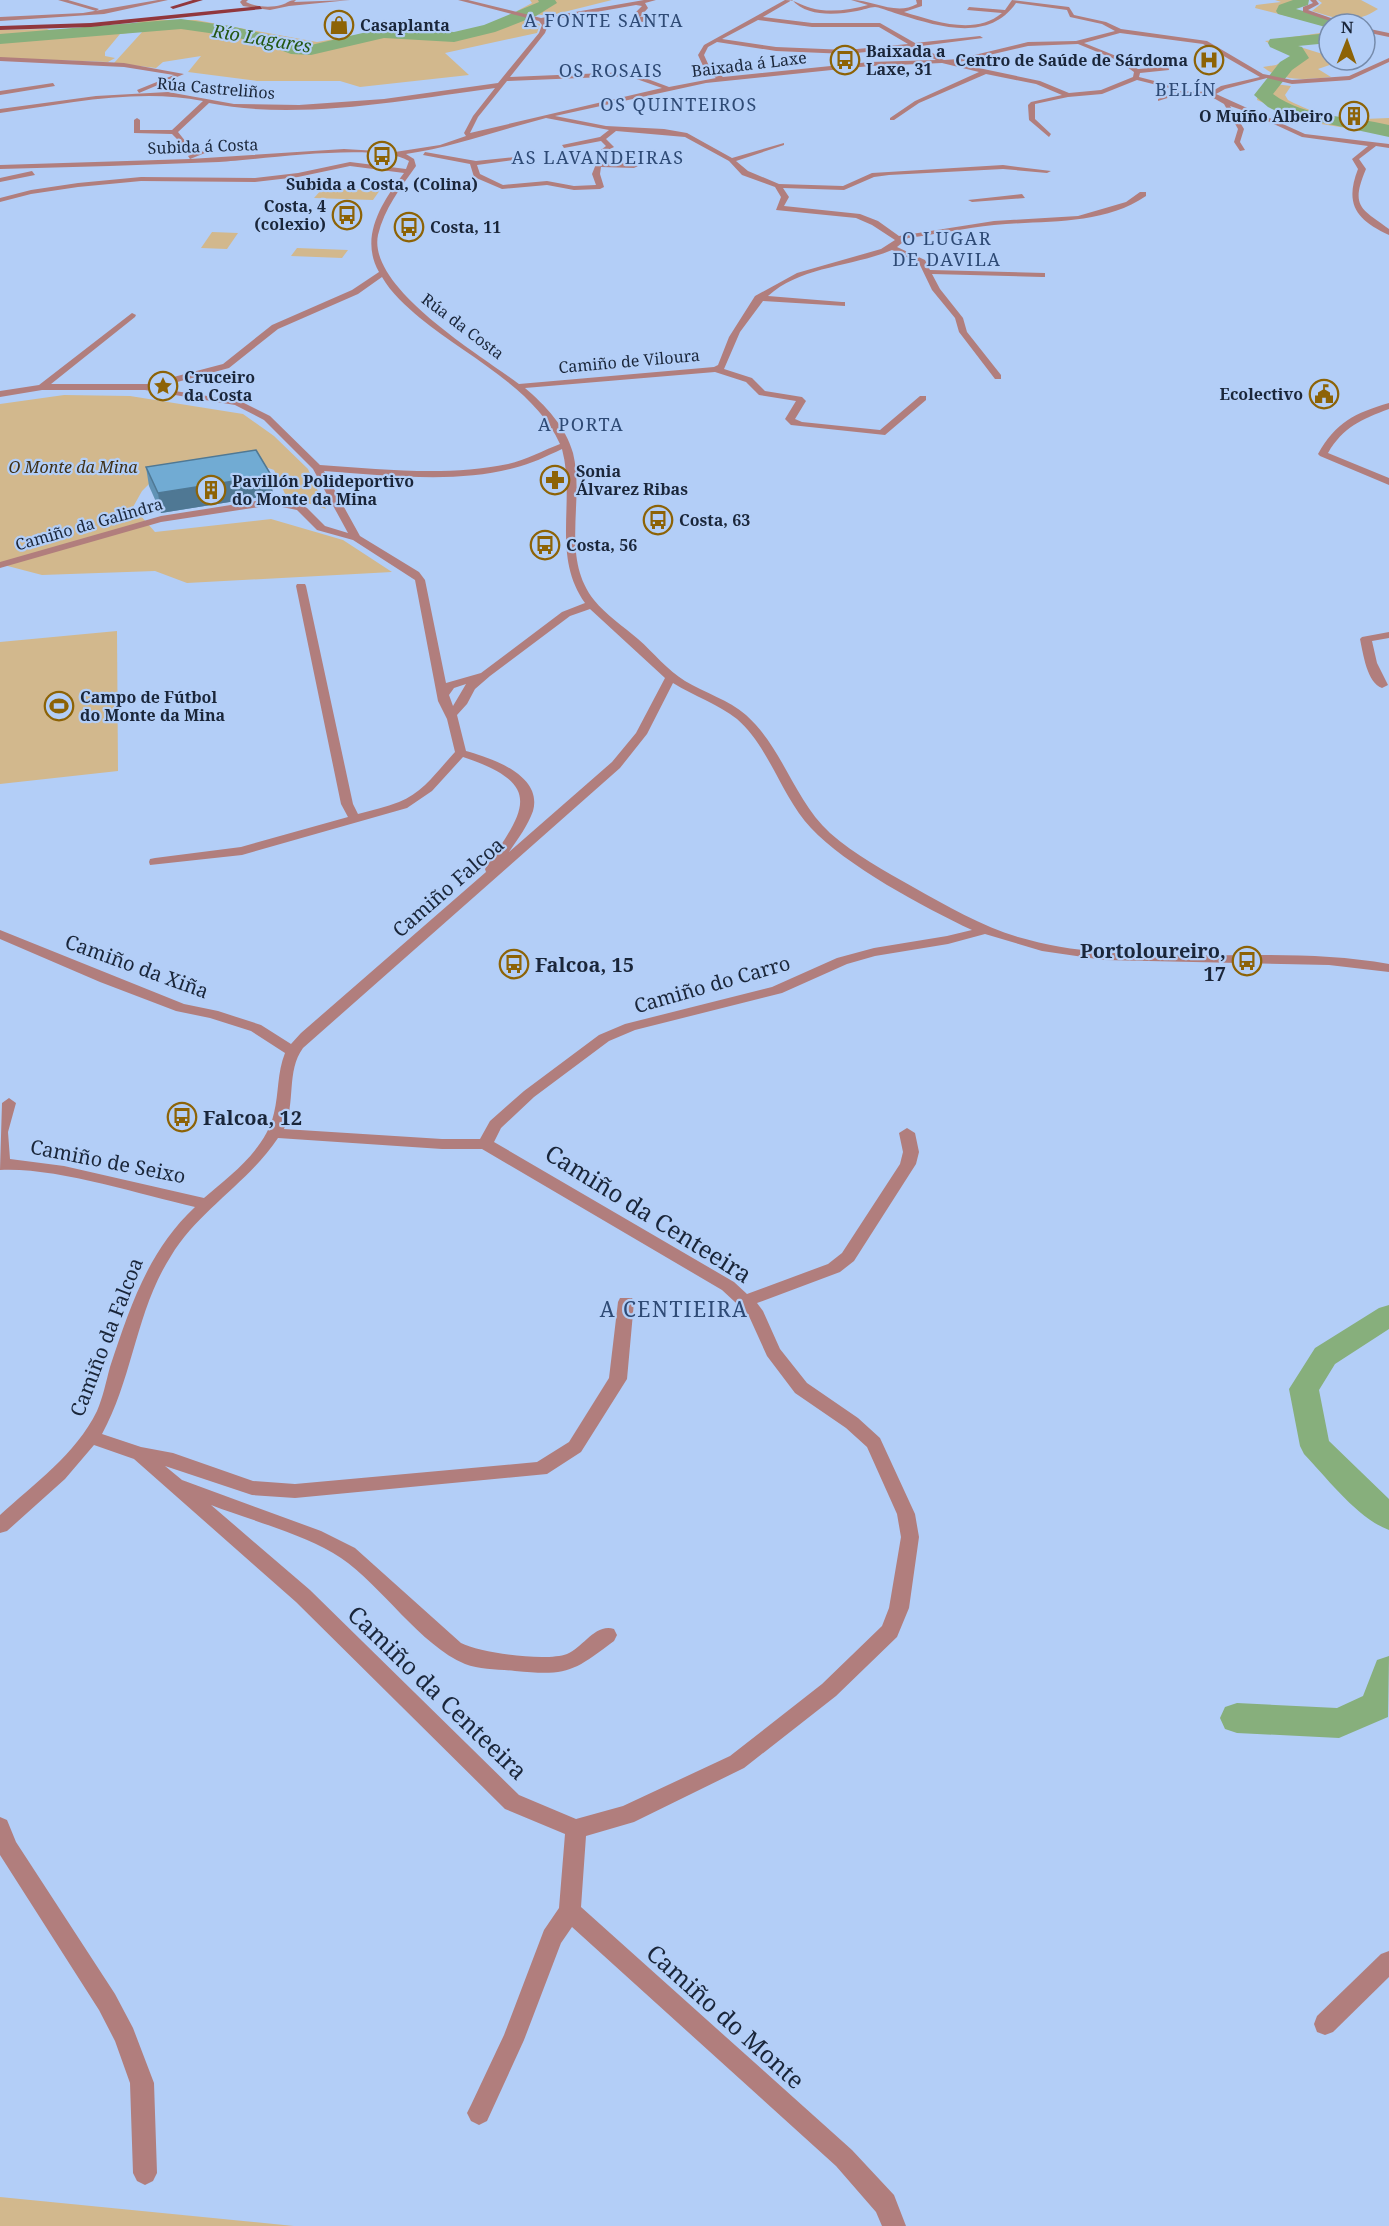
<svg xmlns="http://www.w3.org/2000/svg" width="1389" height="2226" font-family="'Noto Serif',serif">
  <rect width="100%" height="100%" fill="#b3cef7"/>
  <!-- green -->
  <g fill="#d2b88d">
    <polygon points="530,0 612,0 548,16 517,11 532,3"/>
    <path d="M1275,0H1305L1307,2L1289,9L1343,24H1329V43H1304L1297,46L1329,56V60H1344L1318,69L1331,77C1308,79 1282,83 1263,67L1276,65L1292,56L1265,41L1327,32V28L1322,25L1255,8L1256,5L1281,2Z"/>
    <path d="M1318,0H1361L1378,9C1354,25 1338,19 1312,11L1322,3Z"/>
    <polygon points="509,18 540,24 537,33 445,53 469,75 360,87 340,81 257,81 188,72 201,56 163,62 156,68 114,63 143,31 120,34 105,52 105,56 115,58 108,62 0,58 0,30 47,29 54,32 129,26 144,20 196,20 317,42 402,27 444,34 470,31"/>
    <path d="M1267,83L1291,86L1285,95L1288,100C1324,119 1349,120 1389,118V135L1309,122L1257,100L1259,90Z"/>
    <polygon points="322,189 380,190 373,200 314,198"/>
    <polygon points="212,232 238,233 227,249 201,248"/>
    <polygon points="297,248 348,250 342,258 291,256"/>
    <polygon points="64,395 130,396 243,414 274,436 308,469 326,509 286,496 274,470 260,465 149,484 142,491 133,507 155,532 271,519 343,540 392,572 187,583 155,571 42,575 0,564 0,404"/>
    <polygon points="117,631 118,771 0,784 0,642"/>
    <polygon points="0,2197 294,2226 0,2226"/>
  </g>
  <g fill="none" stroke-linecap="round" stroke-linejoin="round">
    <!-- canal -->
    <g fill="#87af7c" fill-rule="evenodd">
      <path d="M1389,1305V1329L1335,1364L1319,1390L1329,1441L1389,1499V1530C1358,1519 1327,1478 1304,1454L1300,1446L1289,1389L1315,1348L1379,1308Z"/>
      <polygon points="1389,1656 1388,1717 1339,1738 1237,1733 1225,1729 1220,1718 1225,1707 1237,1703 1337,1708 1363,1696 1377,1660"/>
    </g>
    <!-- river -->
    <g fill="#87af7c" fill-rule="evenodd">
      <polygon points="538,0 555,0 557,3 536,16 495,32 454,42 384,38 311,55 291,54 267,45 230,36 181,29 0,44 0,34 181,19 230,26 279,37 294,44 311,45 384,28 454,32 484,25 539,2"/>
      <polygon points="1293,0 1309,0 1308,5 1296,9 1339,21 1341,24 1329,24 1329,28 1278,14 1276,11 1279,5"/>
      <path d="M1329,33V43L1298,46L1302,47L1309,58L1292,70L1273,94C1305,118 1352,116 1389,125V137L1282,114L1268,107L1254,95L1280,62L1290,56L1270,47L1268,43L1270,39Z"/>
    </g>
    <!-- street -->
    <g fill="#b17e7d" fill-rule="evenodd">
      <polygon points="58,0 68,0 99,9 96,11"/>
      <polygon points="158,0 168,0 104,14 0,21 0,17 83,13"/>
      <path d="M242,0H248L246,2C255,7 271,8 281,5C288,3 289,0 296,0L294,2L350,0L289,6L270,10L243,6L240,2Z"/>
      <path d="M458,0H468L541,18L644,0H656L645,3L648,8L640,17L664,13L667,15L642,22L635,19L633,15L642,6L636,5L545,21L548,25L545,33L510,77L629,72L669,87L716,78L704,68L698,55L704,45L785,0C796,0 800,5 811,8C829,13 850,10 868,5L851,0C874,0 896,16 917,4L916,0H922V6L904,12C934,21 975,36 1002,13L967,10L969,7L1005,10L1012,0L1069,7L1074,15L1106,22L1121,29L1207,41L1263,74L1292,80L1349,76L1389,58V62L1350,80L1292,84L1267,78L1225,89L1216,94L1305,134L1389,144V148L1376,146L1359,159L1366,169C1350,207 1361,208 1389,229V235C1357,220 1344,205 1358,169L1352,159L1368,146L1302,137L1248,112L1230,106L1244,129L1240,142L1245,150L1240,151L1234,142L1238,129L1224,104L1210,96L1177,95L1158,101V99L1173,92V89L1137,80L1102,94L1068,97L1035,104V119L1051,134L1049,137L1029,120L1028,105L1031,102L1062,95L1036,84L986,74L919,103L894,120H890V118L915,101L979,72L942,63L870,66L706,83L555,116L606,126L664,129L687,133L732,158L784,143V145L736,161L748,171L779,184L843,186L872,173L1003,165L1051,171L1047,173L1003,169L889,175L874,177L844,190L783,188L789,197L784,206L860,214L878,221L899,236L994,221L1078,216L1126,202L1140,192H1146V196C1102,226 1045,220 994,225C965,228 937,234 908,238L897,247L925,260L930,270L1045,273V277H1042L932,274L940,289L963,318L967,332L1001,375V379H995L959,332L955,318L932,290L919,263L892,250C852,267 801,266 768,296L842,302H845V306L763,301L740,332L724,369L752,378L765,391L802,397L806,401L795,419L802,422L880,430L920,396H926V400L885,435L791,425L785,419L796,401L759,395L746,382L715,372L525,388C545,405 566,427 573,453C585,501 560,557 594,600C606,615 623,626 638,639C654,653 667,670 685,681C705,693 729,700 746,715C783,748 794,800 830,833C855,855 885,871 913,887C947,906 981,926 1018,937C1139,972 1267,942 1389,964V972L1329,965L1104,960L1042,951L985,934L948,944L875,956L847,964L782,993L635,1030L609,1041L534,1097L501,1128L494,1142L734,1282L747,1294L828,1264L842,1253L900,1164L903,1152L899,1133L907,1128L915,1133L919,1152L916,1164L854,1261L840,1272L757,1303L763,1311L780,1349L807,1383L858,1418L880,1438L915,1514L919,1537L909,1608L897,1637L836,1696L744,1768L634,1822L586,1836L581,1907L852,2150L894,2195L906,2226H882L876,2212L836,2166L572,1927L561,1943L524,2040L487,2121L479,2125L471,2121L467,2113L471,2105L504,2035L544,1930L559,1908L565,1834L505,1809L296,1602L134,1459L94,1445L65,1479L7,1531L0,1533V1515C34,1484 76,1454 97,1411C103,1397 106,1382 110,1367C130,1307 148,1251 195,1207C138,1194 56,1167 0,1170L2,1103L9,1098L16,1103L8,1132L10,1159L64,1166L204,1198C231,1175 266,1149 274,1113C279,1093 277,1073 285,1053L251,1031L210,1018L176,1011L100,982L0,939V930L184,1004L218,1011L261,1025L291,1044L301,1033L486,872L485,869C523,812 548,785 463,757L432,791L407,808L242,855L150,865L149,862L150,859L155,858L241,847L348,817L341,804L296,586L297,584H305L306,586L353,804L358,814C372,810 386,807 399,802C423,793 438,770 455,752L447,719L438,701L415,580L353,540L317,530L297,510L272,505L161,522L0,568V562L161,516L263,500L299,504L307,508L325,526L348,533L313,469L264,420L235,405L145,390H42L0,397V391L39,385L132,313L136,315L135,317L51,384H147L223,364L272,325L352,290L379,272C359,237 382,202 404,173L350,166L298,177L255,182L141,181L78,187L31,194L0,202V198L31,190L78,183L141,177L255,178L298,173L350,162L406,169L409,161C377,142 259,160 219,162C146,165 73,167 0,169V165L190,159L188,156L196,153L182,144L172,134L134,133V120L137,118L140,120V130H172L203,101C137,88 66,104 0,113V109L96,96L168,92L234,104L299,105L384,99L498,83L539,33L542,25L539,21ZM792,0C807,17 836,15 857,11C863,10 870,7 875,7C883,8 893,13 901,15C940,27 989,42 1016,3L1067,10L1070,17L1102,24L1115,31L1076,41L1028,42L958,59L944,60L921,46L983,38L980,36L915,43L880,23H812L763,17ZM758,20L812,27H879L908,44L847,50L776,47L722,39ZM1120,33L1203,44L1260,77L1221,86L1211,92L1179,91L1178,87L1139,77L1140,73L1169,70L1168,65L1163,62L1158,63L1163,67L1138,69L1121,58L1084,43ZM717,42L776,51L847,54L913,47L936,60L870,62L723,77L709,66L704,55L708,47ZM1078,44L1117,60L1134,72L1133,77L1101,90L1069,93L1040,81L955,63L1028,46ZM628,76L662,88L470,133L478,117L507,81ZM495,88L473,116L464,133L466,136L440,145L395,152L344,149L190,159L205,153L186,142L178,132L209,103C297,121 406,100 495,88ZM546,118L609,130L600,137L562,145L564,148L601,141L606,146L601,150L606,151L614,147L606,139L616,131L685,137L729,161L742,175L775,187L781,197L776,210L856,218L872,225L895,240L881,249L797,273L755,296L729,337L718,365L714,367L519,384C482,356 367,288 378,235C384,209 401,187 416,166L414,159L406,154C454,147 499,130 546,118ZM382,277C391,293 406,306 420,318C465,355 536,389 560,444C544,450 526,460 508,464C446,477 382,469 320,465L270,416L240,401L155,388L229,368L278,329L358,294ZM562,449C576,501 551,555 585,603L562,612L481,673L446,683L425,580L419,572L360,536L324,471C382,475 458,484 514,468C531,464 547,456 562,449ZM590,609L665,678L636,733L612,762L509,852C518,839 528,825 533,811C543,775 491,758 466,751L457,715L467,704L475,689L490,676L570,616ZM673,683C694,696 718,704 737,719C770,748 781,796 811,828C845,865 925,908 972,930L947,936L874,948L837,958L772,987L625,1024L599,1035L524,1091L490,1121L480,1139H442L284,1129C296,1103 286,1071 303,1048L620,768L647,734ZM466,684L453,706L449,695L454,688ZM278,1138L442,1149H482L722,1290L748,1314L767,1356L795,1393L846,1428L867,1447L897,1514L901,1537L889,1608L882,1626L822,1684L730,1756L623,1806L576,1819L519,1795L310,1590L211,1505C250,1520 307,1535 341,1558C382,1586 420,1645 465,1664C480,1670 499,1669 515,1671C567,1676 573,1672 614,1641L617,1635L614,1629C595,1623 583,1648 567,1654C545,1662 481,1653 461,1643L355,1548L321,1531L182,1480L165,1466L252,1495L295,1498L547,1474L581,1452L627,1379L634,1302L632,1298H620L618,1302L609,1378L569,1442L537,1462L295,1484L253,1481L173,1453L141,1447L102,1434C133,1378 136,1310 171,1256C199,1210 248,1183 278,1138Z"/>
      <polygon points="1310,0 1316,0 1319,4 1308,10 1348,24 1339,24 1303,12 1303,7 1313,3"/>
      <polygon points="1365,28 1389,33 1389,37 1365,32"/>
      <polygon points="0,57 124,63 184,74 139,93 137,90 174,75 124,67 0,61"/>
      <polygon points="53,83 55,86 0,95 0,91"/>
      <polygon points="425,152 476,161 516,157 514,160 477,165 480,174 503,185 547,181 574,186 596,185 592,174 596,164 619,162 638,166 634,168 601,167 600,174 604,187 600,189 574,190 547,185 502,189 474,177 470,164 423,155"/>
      <polygon points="32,171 35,175 0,182 0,178"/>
      <polygon points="1022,194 1025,198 972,202 968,200"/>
      <path d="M1389,403V409C1362,419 1343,427 1328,453L1389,478V485L1320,456L1318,454C1336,422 1355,413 1389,403Z"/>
      <path d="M1389,632V638L1372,641L1377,663L1388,685L1382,688C1367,683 1363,653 1360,639L1362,637Z"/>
      <polygon points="0,1817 7,1820 16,1842 115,1994 133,2028 154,2083 157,2173 153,2181 145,2185 137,2181 133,2173 130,2083 115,2041 99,2010 0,1855"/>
      <polygon points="1389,1951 1389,1977 1333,2032 1325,2035 1317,2032 1314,2024 1317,2016 1381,1954"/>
    </g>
    <!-- primary -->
    <g fill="#91373d" fill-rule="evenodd">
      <polygon points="193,0 203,0 173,9 170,7"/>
      <polygon points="260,6 262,9 91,27 0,30 0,26 91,23"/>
    </g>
  </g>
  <!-- wall -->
  <polygon fill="#6193b5" points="146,467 273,495 161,513 149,486"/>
  <!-- shaded-wall -->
  <polygon fill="#4f7894" points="271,475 273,495 161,513 158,493"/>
  <!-- building -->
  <polygon fill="#71abd3" stroke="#4f7894" stroke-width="1.5" points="256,450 271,475 158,493 146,467"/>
  <!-- icons -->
  <defs>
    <g id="shop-ring" transform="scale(1.5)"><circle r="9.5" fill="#b3cef7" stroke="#8d6306" stroke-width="1.5"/><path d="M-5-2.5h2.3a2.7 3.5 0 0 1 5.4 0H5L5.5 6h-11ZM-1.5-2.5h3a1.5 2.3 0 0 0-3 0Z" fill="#8d6306"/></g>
    <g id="bus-ring" transform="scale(1.5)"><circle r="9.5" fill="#b3cef7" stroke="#8d6306" stroke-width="1.5"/><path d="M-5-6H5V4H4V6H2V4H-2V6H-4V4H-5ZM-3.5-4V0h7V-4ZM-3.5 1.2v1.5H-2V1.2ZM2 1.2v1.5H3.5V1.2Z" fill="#8d6306"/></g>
    <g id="hospital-ring" transform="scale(1.5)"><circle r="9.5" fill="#b3cef7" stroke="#8d6306" stroke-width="1.5"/><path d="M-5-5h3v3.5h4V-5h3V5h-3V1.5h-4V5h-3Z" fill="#8d6306"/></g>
    <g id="building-ring" transform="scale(1.5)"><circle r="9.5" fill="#b3cef7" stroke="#8d6306" stroke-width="1.5"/><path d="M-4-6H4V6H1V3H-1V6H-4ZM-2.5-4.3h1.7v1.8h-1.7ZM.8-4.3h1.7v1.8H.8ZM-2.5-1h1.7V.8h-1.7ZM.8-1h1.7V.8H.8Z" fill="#8d6306"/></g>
    <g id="sight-ring" transform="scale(1.5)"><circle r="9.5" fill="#b3cef7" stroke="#8d6306" stroke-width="1.5"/><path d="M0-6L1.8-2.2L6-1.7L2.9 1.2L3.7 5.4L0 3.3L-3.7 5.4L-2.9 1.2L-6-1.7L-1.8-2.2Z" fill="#8d6306"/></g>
    <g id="civic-ring" transform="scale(1.5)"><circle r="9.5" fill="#b3cef7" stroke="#8d6306" stroke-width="1.5"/><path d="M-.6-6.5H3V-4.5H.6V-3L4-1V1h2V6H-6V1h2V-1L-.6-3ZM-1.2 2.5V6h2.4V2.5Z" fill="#8d6306"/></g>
    <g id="pharmacy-ring" transform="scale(1.5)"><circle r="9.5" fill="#b3cef7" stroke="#8d6306" stroke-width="1.5"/><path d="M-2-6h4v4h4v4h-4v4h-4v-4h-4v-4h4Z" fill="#8d6306"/></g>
    <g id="stadium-ring" transform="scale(1.5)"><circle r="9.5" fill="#b3cef7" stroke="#8d6306" stroke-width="1.5"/><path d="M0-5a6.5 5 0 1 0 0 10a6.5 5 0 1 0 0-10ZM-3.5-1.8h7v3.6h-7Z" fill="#8d6306"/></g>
  </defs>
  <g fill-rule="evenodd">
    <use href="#shop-ring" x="339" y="25"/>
    <use href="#bus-ring" x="845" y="60"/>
    <use href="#hospital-ring" x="1209" y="60"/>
    <use href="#building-ring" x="1354" y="116"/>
    <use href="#bus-ring" x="382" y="156"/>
    <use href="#bus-ring" x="347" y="215"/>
    <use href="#bus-ring" x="409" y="227"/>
    <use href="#sight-ring" x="163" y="386"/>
    <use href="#civic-ring" x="1324" y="394"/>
    <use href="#pharmacy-ring" x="555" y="480"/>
    <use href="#building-ring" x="211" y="490"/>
    <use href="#bus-ring" x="658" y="520"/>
    <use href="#bus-ring" x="545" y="545"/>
    <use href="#stadium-ring" x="59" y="706"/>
    <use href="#bus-ring" x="1247" y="961"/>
    <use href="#bus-ring" x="514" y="964"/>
    <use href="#bus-ring" x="182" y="1117"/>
  </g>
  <g text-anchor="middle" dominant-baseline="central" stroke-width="4.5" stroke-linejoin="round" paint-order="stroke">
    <!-- far-poi labels -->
    <g font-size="16" font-weight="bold" fill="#1a263a" stroke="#b3cef7" text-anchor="start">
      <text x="360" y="25">Casaplanta</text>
      <text x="866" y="51">Baixada a<tspan x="866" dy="18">Laxe, 31</tspan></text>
      <text x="1188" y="60" text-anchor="end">Centro de Saúde de Sárdoma</text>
      <text x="1333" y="116" text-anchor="end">O Muíño Albeiro</text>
      <text x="382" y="184" text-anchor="middle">Subida a Costa, (Colina)</text>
      <text x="326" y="206" text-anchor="end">Costa, 4<tspan x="326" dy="18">(colexio)</tspan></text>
      <text x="430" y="227">Costa, 11</text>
      <text x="184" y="377">Cruceiro<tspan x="184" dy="18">da Costa</tspan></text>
      <text x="1303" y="394" text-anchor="end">Ecolectivo</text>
      <text x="576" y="471">Sonia<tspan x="576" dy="18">Álvarez Ribas</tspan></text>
      <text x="232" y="481">Pavillón Polideportivo<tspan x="232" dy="18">do Monte da Mina</tspan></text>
      <text x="679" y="520">Costa, 63</text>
      <text x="566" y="545">Costa, 56</text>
      <text x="80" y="697">Campo de Fútbol<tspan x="80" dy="18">do Monte da Mina</tspan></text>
    </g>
    <!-- far-street labels -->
    <g font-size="16" fill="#1a263a" stroke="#b3cef7">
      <text transform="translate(749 64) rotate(-7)">Baixada á Laxe</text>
      <text transform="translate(216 88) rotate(5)">Rúa Castreliños</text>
      <text transform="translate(203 146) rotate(-2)">Subida á Costa</text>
      <text transform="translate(463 326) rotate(37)">Rúa da Costa</text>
      <text transform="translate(629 361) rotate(-5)">Camiño de Viloura</text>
      <text transform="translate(89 524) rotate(-16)">Camiño da Galindra</text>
    </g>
    <!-- far-park labels -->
    <g font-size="16" font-style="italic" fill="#3e2f15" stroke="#b3cef7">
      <text x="73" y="467">O Monte da Mina</text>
    </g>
    <!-- far-neighbourhood labels -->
    <g font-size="18" letter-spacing="1.5" fill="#2e4a75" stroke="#b3cef7">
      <text x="604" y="20">A FONTE SANTA</text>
      <text x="611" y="70">OS ROSAIS</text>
      <text x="1186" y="89">BELÍN</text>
      <text x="679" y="104">OS QUINTEIROS</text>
      <text x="598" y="157">AS LAVANDEIRAS</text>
      <text x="947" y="238">O LUGAR<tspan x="947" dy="21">DE DAVILA</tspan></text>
      <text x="581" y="424">A PORTA</text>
    </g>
    <!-- far-water labels -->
    <g font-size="18" font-style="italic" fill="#235712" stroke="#b3cef7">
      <text transform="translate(262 38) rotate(9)">Río Lagares</text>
    </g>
    <!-- street labels -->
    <g font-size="20" fill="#1a263a" stroke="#b3cef7">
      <text transform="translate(448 887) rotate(-41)">Camiño Falcoa</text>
      <text transform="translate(137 966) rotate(20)">Camiño da Xiña</text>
      <text transform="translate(712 984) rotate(-16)">Camiño do Carro</text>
      <text transform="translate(108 1161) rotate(11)">Camiño de Seixo</text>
      <text transform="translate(106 1337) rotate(-69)">Camiño da Falcoa</text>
    </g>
    <!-- poi labels -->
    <g font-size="20" font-weight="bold" fill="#1a263a" stroke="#b3cef7" text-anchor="start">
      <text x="1226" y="950" text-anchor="end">Portoloureiro,<tspan x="1226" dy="23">17</tspan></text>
      <text x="535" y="964">Falcoa, 15</text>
      <text x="203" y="1117">Falcoa, 12</text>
    </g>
    <!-- neighbourhood labels -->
    <g font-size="21" letter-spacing="1.5" fill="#2e4a75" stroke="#b3cef7">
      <text x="674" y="1309">A CENTIEIRA</text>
    </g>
    <!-- near-street labels -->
    <g font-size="24" fill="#1a263a" stroke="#b3cef7">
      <text transform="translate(649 1213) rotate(32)">Camiño da Centeeira</text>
      <text transform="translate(438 1692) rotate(44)">Camiño da Centeeira</text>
      <text transform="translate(726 2016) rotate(42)">Camiño do Monte</text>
    </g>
  </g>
  <!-- north arrow -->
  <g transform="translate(1347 42) rotate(1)"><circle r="28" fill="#b3cef7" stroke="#768bab" stroke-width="1.5"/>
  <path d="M0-4.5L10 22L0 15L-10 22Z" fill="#8d6306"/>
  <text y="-9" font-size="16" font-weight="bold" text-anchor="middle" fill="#1a263a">N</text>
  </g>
</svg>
